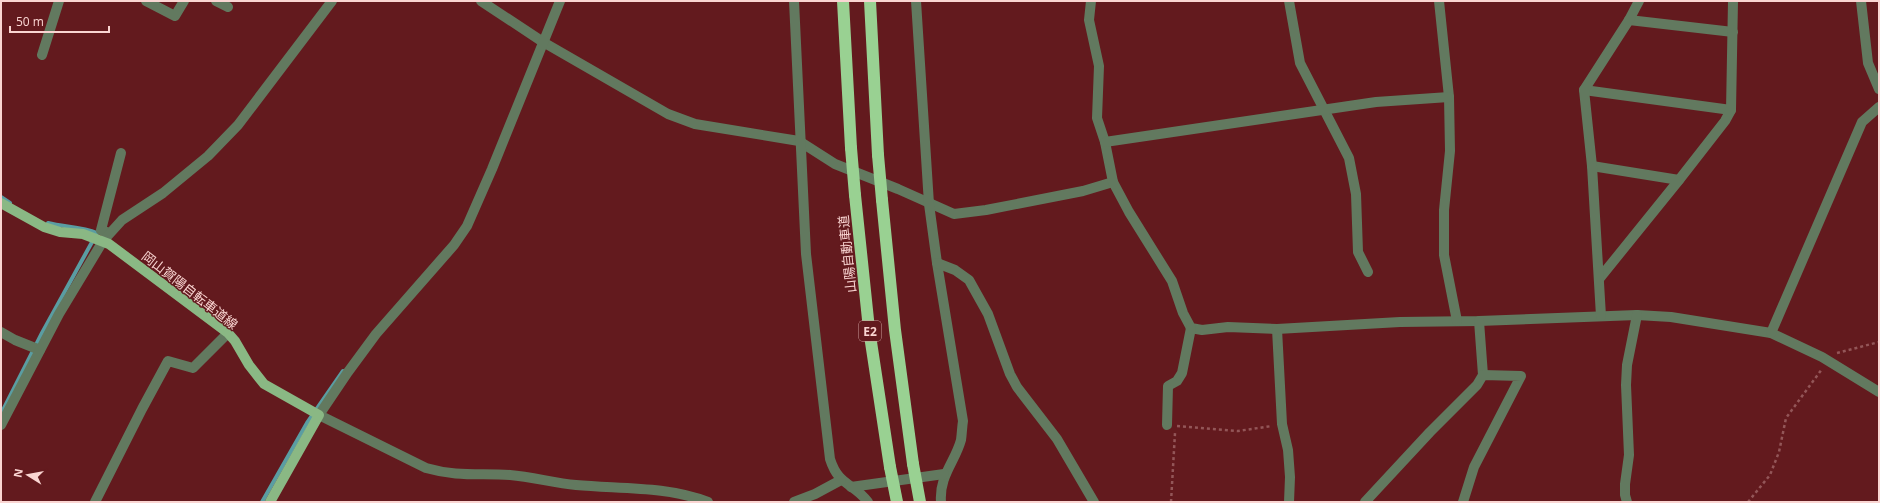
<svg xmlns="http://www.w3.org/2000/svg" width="1880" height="503" font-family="'Open Sans','Noto Sans JP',sans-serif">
  <rect width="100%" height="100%" fill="#631a1e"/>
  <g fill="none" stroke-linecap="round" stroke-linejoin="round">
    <!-- stream -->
    <g stroke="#5a9da2" stroke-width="4">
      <polyline points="1,197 10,203"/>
      <path d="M1,414L42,333L97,233C82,227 64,227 48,223"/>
      <polyline points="262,502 307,423 343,371"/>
    </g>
    <!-- path -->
    <g stroke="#935658" stroke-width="2.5" stroke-dasharray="3 3" stroke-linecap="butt">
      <polyline points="1837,353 1879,342"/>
      <polyline points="1177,426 1238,431 1272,426"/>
      <polyline points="1171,502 1175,433"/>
      <polyline points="1748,502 1770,475 1779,452 1786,418 1822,369"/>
    </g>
    <!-- minor -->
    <g stroke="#62795f" stroke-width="10">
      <polyline points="146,1 175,16 184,1"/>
      <polyline points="216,1 228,7"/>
      <polyline points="481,1 543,42 668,114 695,124 799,141 835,164 898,189 954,214 986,210 1083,191 1113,182"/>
      <path d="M560,1L492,169L467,226L454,245L376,334L348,372L319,415L426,468C457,477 480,473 510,475C533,477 554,483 576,485C621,489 666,486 708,502"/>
      <path d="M794,1L806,254L830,459C839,487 853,482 868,502"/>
      <path d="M916,1L929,204L937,263L963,421C962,427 962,433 961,440C955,462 939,476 941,502"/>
      <polyline points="1091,1 1089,20 1099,66 1097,118 1105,142 1113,182 1129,212 1172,281 1183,313 1191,328 1202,330 1228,327 1277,329 1400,322 1479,321 1637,315 1671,317 1771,333 1822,357 1879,392"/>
      <polyline points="1289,1 1300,63 1349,158 1356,194 1358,252 1368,272"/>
      <polyline points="1439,1 1449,97 1450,151 1444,210 1444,255 1457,321"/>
      <polyline points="1861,1 1868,63 1879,89"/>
      <polyline points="1629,20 1733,32"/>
      <polyline points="42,55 59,1"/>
      <polyline points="1584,90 1731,110"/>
      <polyline points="1105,142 1376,102 1449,97"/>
      <polyline points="1592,166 1679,180"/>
      <polyline points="109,233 101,230 121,153"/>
      <polyline points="937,263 955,270 969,280 988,314 1010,374 1017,387 1057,439 1094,502"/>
      <polyline points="1599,279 1679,180 1725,121 1731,110 1733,1"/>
      <polyline points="1601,316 1592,166 1584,90 1629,20 1639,1"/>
      <polyline points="1479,321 1483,375"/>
      <polyline points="1277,329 1282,424 1288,450 1290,477 1289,502"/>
      <polyline points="1,332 15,340 40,350"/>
      <polyline points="1771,333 1862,122 1879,107"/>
      <polyline points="1,425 59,314 103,241 122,220 163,193 208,156 238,125 332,1"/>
      <polyline points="1167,425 1168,386 1177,381 1182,373 1191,328"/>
      <polyline points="851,487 944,474"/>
      <polyline points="95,502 142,409 168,361 193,368 228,333"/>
      <polyline points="794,502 815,494 841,480"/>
      <polyline points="1365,502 1430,432 1477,385 1483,375 1521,376 1474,467 1463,502"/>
      <polyline points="1627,502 1625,495 1625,484 1629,455 1626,385 1627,365 1637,315"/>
    </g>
    <!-- major -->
    <polyline stroke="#8ab884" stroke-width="10" points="1,203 44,227 60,232 83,234 109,244 228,333 235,341 249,365 264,384 319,415 270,502"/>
    <!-- highway -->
    <g stroke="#99d192" stroke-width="12">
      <polyline points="843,1 851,148"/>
      <polyline points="870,1 878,155"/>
      <polyline points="855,195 869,329 890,467"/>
      <polyline points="882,200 895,330 913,464"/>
    </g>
    <!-- highway-bridge -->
    <g stroke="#99d192" stroke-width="12">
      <polyline points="851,148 855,195"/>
      <polyline points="878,155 882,200"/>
      <polyline points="913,464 920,502"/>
      <polyline points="890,467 897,502"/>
    </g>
  </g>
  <g text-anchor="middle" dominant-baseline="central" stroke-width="3" stroke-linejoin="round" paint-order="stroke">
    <!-- shield labels -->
    <rect fill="#631a1e" stroke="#cd9d9c" stroke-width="1" x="859" y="321" width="22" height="20" rx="3"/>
    <g font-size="12" font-weight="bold" fill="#fad5d2">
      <text x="870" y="331">E2</text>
    </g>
    <!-- street labels -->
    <g font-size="13" fill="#fad5d2" stroke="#631a1e">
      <text transform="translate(847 254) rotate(-96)">山陽自動車道</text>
      <text transform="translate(190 290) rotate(38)">岡山賀陽自転車道線</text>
    </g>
  </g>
  <!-- border -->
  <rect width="1880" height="503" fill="none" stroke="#fad5d2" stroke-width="4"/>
  <!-- north arrow -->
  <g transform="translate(28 475) rotate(281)" stroke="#631a1e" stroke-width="3" paint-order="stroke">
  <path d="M0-3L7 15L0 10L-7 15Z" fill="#fad5d2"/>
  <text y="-6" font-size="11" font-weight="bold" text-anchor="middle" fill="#fad5d2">N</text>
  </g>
  <!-- scale -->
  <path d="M10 26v6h99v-6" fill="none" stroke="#fad5d2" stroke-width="2"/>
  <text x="16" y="26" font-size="12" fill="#fad5d2" stroke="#631a1e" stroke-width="3" paint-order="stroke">50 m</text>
</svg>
